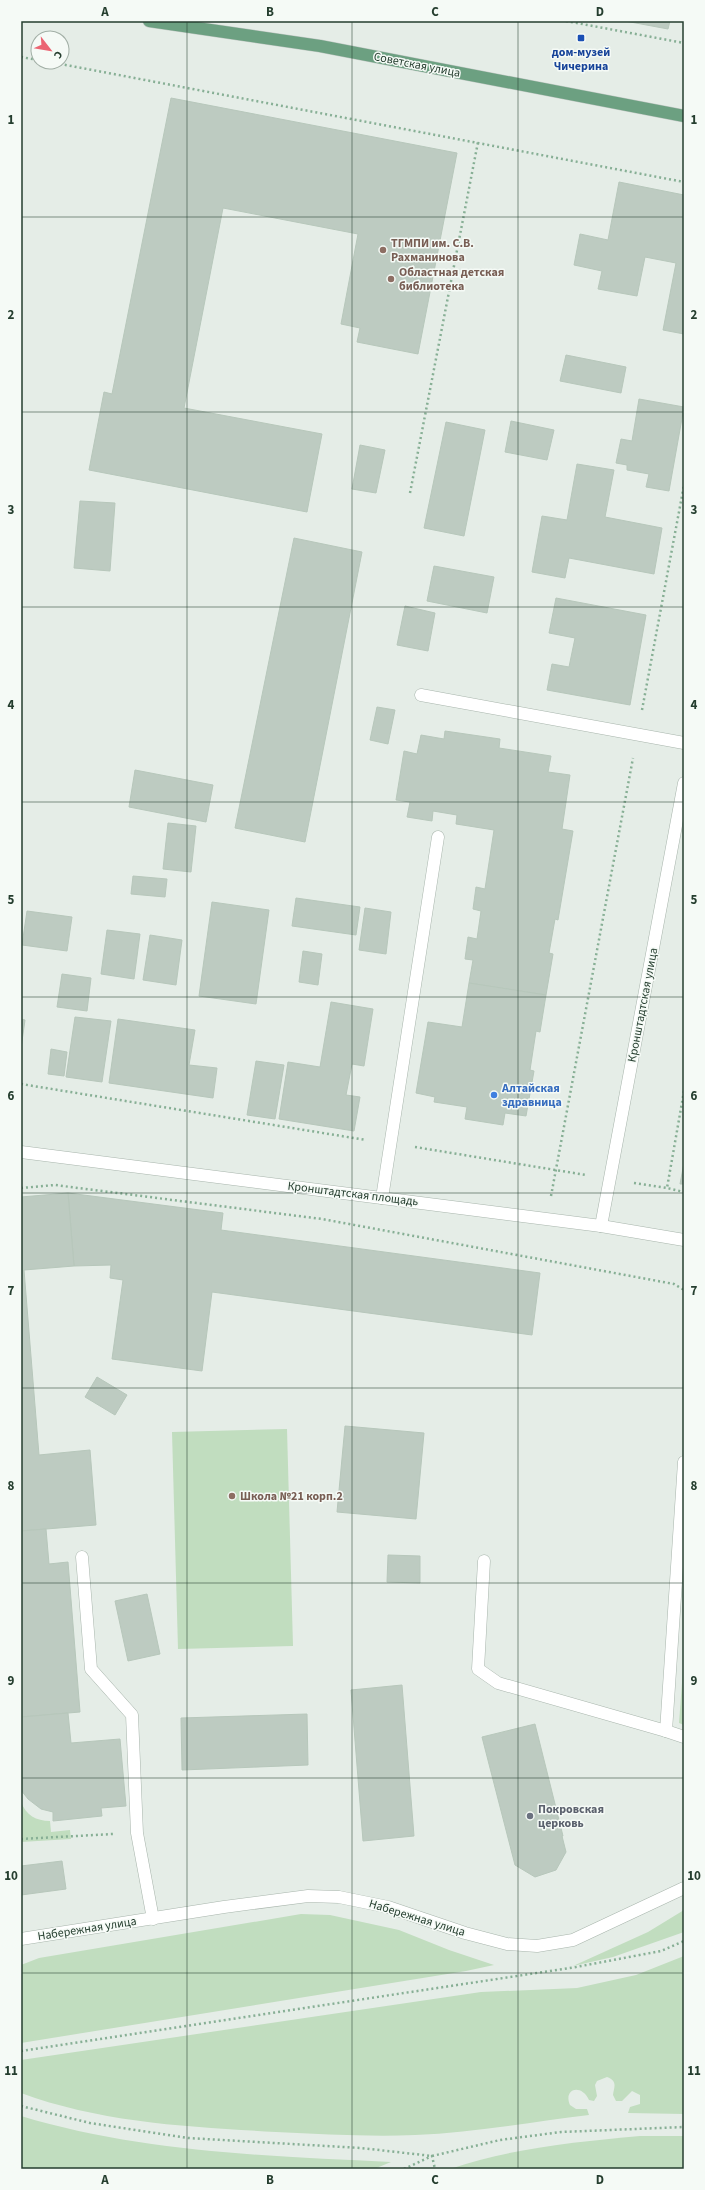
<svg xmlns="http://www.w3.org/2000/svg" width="705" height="2190" font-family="'Source Sans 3',sans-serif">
  <rect width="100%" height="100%" fill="#e5ede7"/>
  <!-- green -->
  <g fill="#c1ddbf">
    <polygon points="287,1429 293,1646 178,1649 172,1432"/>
    <polygon points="684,1656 684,1725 679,1723"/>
    <path d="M21,1802C26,1815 36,1821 50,1821L51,1832L70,1830L71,1839L21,1842Z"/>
    <polygon points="684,1910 684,1932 613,1957 573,1966 648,1932"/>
    <polygon points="301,1914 330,1915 399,1930 449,1950 494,1965 466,1971 21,2043 21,1965 39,1958"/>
    <path d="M684,1956V2114L628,2113L630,2107L640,2104V2095L632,2091L622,2101H616L613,2095C614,2087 618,2081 607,2077L597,2081L595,2085L597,2096L594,2101L589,2100C581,2083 563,2089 570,2105L576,2109H587L589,2115C531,2122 473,2133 415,2135C369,2137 322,2134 276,2132C190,2127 102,2123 21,2093V2060L481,1992L577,1988L636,1975Z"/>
    <path d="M21,2116C140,2152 268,2156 391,2162L374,2169H21Z"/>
    <path d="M640,2136H684V2169H450C512,2148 575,2142 640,2136Z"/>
  </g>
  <!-- building -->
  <g fill="#bdcbc1" stroke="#b7c7bb">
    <polygon points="625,21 670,21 668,29"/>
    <polygon points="171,98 457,153 418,354 357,342 360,328 341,324 358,234 223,208 184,408 322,434 307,512 89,470 104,392 112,394"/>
    <polygon points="619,182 684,195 684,334 663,330 676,263 645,257 637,296 598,289 602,271 574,265 580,234 608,240"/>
    <polygon points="566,355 626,367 621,393 560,381"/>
    <polygon points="639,399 684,407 669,491 646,487 649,474 627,470 627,465 616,463 621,439 632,441"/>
    <polygon points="511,421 554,430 547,460 505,452"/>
    <polygon points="446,422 485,430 464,536 424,528"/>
    <polygon points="360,445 385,450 376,493 352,489"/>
    <polygon points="577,464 614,470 605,517 662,528 654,574 569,558 565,578 532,572 542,516 567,520"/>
    <polygon points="80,501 115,503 110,571 74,568"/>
    <polygon points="294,538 362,552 305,842 235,828"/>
    <polygon points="434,566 494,577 487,613 427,601"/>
    <polygon points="556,598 646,615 630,705 547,690 552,664 569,667 575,638 549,633"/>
    <polygon points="405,606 435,613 428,651 397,645"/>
    <polygon points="377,707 395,710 388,744 370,740"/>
    <polygon points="445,731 500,739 499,748 551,756 548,772 570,775 562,829 573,831 558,920 555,919 549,953 553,954 546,995 469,983 473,960 465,959 468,937 477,939 481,911 473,909 476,887 485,889 494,830 456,824 457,815 433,811 432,821 407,817 410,802 396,800 404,751 417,754 421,735 444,739"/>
    <polygon points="135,770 213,785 206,822 129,807"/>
    <polygon points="168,823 196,826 191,872 163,869"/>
    <polygon points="133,876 167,879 165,897 131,894"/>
    <polygon points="296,898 360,907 356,935 292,926"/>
    <polygon points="212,902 269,910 256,1004 199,996"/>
    <polygon points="365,908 391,912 386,954 359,950"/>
    <polygon points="27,911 72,917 67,951 22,945"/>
    <polygon points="107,930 140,934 134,979 101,974"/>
    <polygon points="150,935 182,940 176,985 143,980"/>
    <polygon points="303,951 322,954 318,985 299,982"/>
    <polygon points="62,974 91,978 87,1011 57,1007"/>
    <polygon points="469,983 546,995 540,1032 536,1031 530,1070 534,1071 526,1116 505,1113 503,1125 465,1119 467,1107 434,1102 435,1097 416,1093 428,1022 462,1027"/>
    <polygon points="331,1002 373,1009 364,1066 352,1064 346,1095 360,1097 354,1131 279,1119 288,1062 320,1067"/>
    <polygon points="75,1017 111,1021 102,1082 66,1077"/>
    <polygon points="21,1019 25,1020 21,1048"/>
    <polygon points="118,1019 195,1030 189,1065 217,1068 213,1098 109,1083"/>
    <polygon points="51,1049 67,1052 64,1076 48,1074"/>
    <polygon points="256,1061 284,1065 275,1119 247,1115"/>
    <polygon points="684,1163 684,1184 680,1184"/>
    <polygon points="68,1193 223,1213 221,1230 540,1273 532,1335 212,1292 202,1371 112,1359 123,1280 110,1278 111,1265 74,1266"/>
    <polygon points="68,1193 74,1266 24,1270 39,1455 90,1450 96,1525 21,1531 21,1197"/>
    <polygon points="97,1377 127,1395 115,1415 85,1397"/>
    <polygon points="345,1426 424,1433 416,1519 337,1512"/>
    <polygon points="46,1529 49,1564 68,1562 80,1712 21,1717 21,1531"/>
    <polygon points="388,1555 420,1556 420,1583 387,1582"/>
    <polygon points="147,1594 160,1654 128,1661 115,1601"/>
    <polygon points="402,1685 414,1836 363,1841 351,1690"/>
    <polygon points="68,1713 71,1743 120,1739 126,1806 101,1808 102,1816 53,1821 53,1812 41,1809 28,1799 21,1790 21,1717"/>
    <polygon points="307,1714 308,1765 182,1770 181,1718"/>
    <polygon points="535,1724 563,1836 562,1836 566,1852 556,1870 535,1877 515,1865 482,1737"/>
    <polygon points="62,1861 66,1889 21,1895 21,1866"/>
  </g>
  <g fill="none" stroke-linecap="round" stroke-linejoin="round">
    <!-- service casing -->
    <g stroke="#a8b5ac" stroke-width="13">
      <g id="service">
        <polyline points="421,695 684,743"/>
        <polyline points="382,1198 438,837"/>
        <polyline points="82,1557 91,1669 132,1715 137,1833 153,1919"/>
        <polyline points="484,1561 478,1669 498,1683 666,1731"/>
      </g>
    </g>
    <!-- minor casing -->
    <g stroke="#a8b5ac" stroke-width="13">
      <g id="minor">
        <polyline points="21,1152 601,1226 684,1240"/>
        <polyline points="601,1226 684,783"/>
        <polyline points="684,1462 666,1731 684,1737"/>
        <polyline points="21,1939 224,1907 308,1896 339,1897 388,1907 465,1933 507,1944 537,1946 573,1940 684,1888"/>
      </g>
    </g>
    <!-- primary casing -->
    <g stroke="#c2c9c5" stroke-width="13">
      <polyline id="primary" points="149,21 320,46 684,116"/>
    </g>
    <!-- path -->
    <g stroke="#87af95" stroke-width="2.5" stroke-dasharray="2 3" stroke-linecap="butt">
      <polyline points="566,21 684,43"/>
      <polyline points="21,57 38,60"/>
      <polyline points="50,62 684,182"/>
      <polyline points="410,493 478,142"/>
      <polyline points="642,710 684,485"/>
      <polyline points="21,1084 366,1140"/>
      <polyline points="684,1091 667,1188 684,1192"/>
      <polyline points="415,1147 586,1175"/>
      <polyline points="634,1183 667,1188"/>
      <polyline points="21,1188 55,1185 322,1219 674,1284 684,1290"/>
      <polyline points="551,1196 633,758"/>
      <polyline points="21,1839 113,1834"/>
      <polyline points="21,2051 576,1967 661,1951 684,1941"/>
      <polyline points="21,2106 90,2123 188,2138 361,2148 432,2156 500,2140 561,2132 684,2127"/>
      <polyline points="404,2169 432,2156 435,2169"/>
    </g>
    <!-- service -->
    <use href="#service" stroke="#fff" stroke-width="12"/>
    <!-- minor -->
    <use href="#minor" stroke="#fff" stroke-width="12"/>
    <!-- primary -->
    <use href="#primary" stroke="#6ca081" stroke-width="12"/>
  </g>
  <!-- grid -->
  <path fill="none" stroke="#253e2f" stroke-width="1" stroke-opacity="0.55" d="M187,21V2169M352,21V2169M518,21V2169M21,217H684M21,412H684M21,607H684M21,802H684M21,997H684M21,1193H684M21,1388H684M21,1583H684M21,1778H684M21,1973H684"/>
  <!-- markers -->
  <rect fill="#1a4fb4" stroke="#f5faf6" stroke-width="1.5" x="577" y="34" width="8" height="8" rx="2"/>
  <g fill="#8d6e63" stroke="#f5faf6" stroke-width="1.5">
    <circle cx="383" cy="250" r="4"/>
    <circle cx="391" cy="279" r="4"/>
    <circle cx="232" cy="1496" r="4"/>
  </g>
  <circle fill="#3f7fe0" stroke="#f5faf6" stroke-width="1.5" cx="494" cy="1095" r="4"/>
  <circle fill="#6b7280" stroke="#f5faf6" stroke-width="1.5" cx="530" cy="1816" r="4"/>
  <g text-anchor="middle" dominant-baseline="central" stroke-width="3" stroke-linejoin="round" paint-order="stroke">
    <!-- transit labels -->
    <g font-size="12" font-weight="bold" fill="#164399" stroke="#f5faf6">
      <text x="581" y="52">дом-музей<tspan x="581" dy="14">Чичерина</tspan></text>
    </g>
    <!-- street labels -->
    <g font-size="12" fill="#253e2f" stroke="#f5faf6">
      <text transform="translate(417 65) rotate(11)">Советская улица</text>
      <text transform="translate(643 1005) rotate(-79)">Кронштадтская улица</text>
      <text transform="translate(353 1194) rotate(7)">Кронштадтская площадь</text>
      <text transform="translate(417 1918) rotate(17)">Набережная улица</text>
      <text transform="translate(87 1929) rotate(-9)">Набережная улица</text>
    </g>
    <!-- education labels -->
    <g font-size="12" font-weight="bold" fill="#785e54" stroke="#f5faf6" text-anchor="start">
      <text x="391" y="243">ТГМПИ им. С.В.<tspan x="391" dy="14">Рахманинова</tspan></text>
      <text x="399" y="272">Областная детская<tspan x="399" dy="14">библиотека</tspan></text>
      <text x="240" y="1496">Школа №21 корп.2</text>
    </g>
    <!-- shop labels -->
    <g font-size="12" font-weight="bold" fill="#366cbe" stroke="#f5faf6" text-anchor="start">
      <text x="502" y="1088">Алтайская<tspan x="502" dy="14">здравница</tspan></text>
    </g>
    <!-- worship labels -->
    <g font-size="12" font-weight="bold" fill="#5b616d" stroke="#f5faf6" text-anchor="start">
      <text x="538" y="1809">Покровская<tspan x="538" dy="14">церковь</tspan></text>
    </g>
  </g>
  <!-- border -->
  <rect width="705" height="2190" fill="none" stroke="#f5faf6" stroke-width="44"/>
  <!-- north arrow -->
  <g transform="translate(50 50) rotate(121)"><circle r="19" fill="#f5faf6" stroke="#a2afa6"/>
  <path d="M0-3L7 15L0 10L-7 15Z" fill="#eb6573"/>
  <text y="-6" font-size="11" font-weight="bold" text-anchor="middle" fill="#253e2f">С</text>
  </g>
  <rect x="22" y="22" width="661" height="2146" fill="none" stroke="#253e2f" stroke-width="1.5"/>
  <g font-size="13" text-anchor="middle" font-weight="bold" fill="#253e2f">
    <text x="105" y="16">A</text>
    <text x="270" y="16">B</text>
    <text x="435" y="16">C</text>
    <text x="600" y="16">D</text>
    <text x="11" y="124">1</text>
    <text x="694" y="124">1</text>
    <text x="11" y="319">2</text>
    <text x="694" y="319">2</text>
    <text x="11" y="514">3</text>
    <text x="694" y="514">3</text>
    <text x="11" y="709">4</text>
    <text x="694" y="709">4</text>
    <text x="11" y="904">5</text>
    <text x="694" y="904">5</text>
    <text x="11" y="1100">6</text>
    <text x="694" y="1100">6</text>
    <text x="11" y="1295">7</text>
    <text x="694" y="1295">7</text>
    <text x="11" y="1490">8</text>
    <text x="694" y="1490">8</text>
    <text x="11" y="1685">9</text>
    <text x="694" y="1685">9</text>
    <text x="11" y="1880">10</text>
    <text x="694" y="1880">10</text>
    <text x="11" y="2075">11</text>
    <text x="694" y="2075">11</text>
    <text x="105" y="2184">A</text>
    <text x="270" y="2184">B</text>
    <text x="435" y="2184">C</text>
    <text x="600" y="2184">D</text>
  </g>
</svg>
